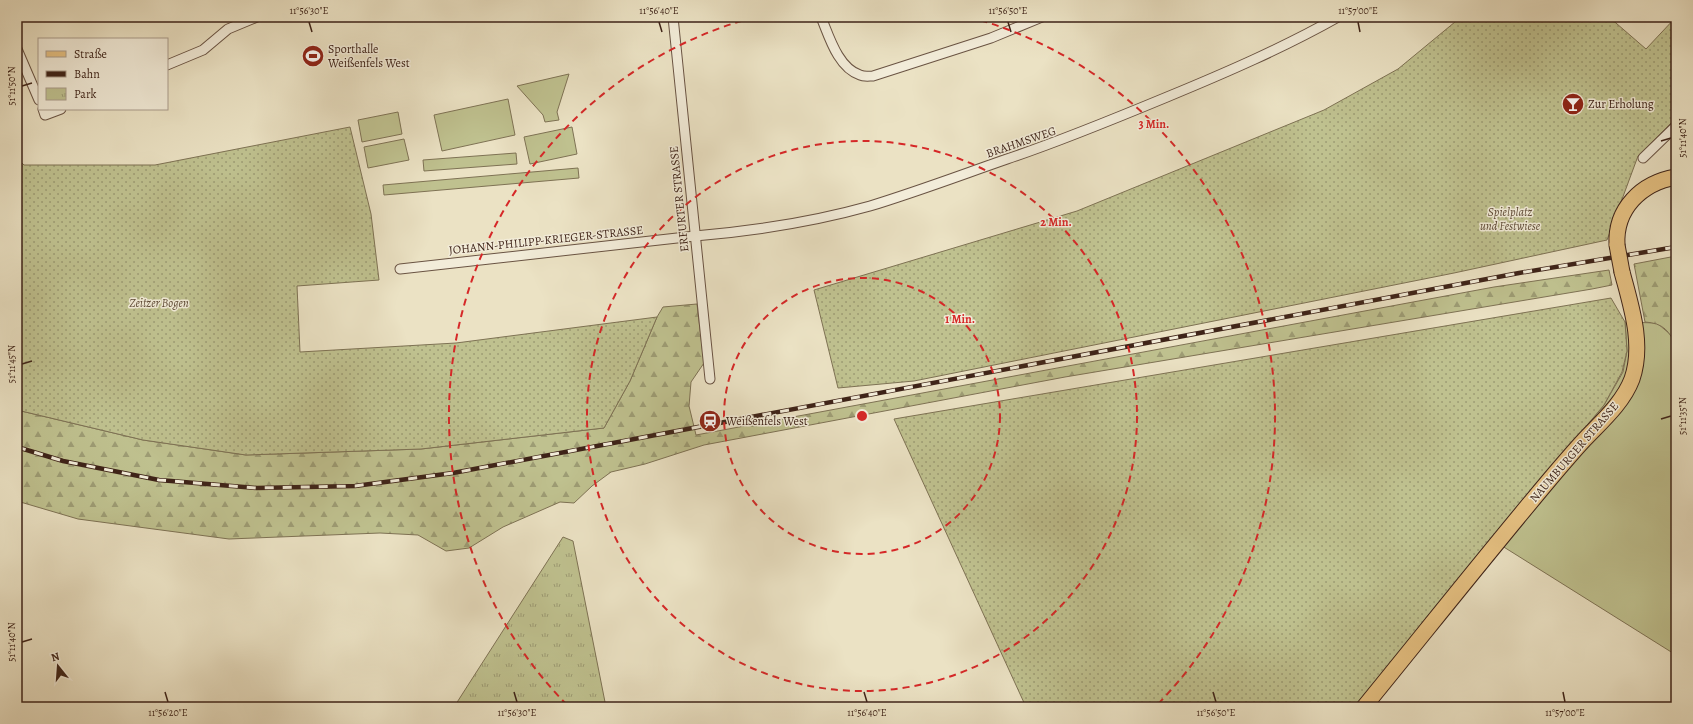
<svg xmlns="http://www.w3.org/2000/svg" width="1693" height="724" font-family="Alegreya,serif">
  <defs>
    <pattern id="forest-firs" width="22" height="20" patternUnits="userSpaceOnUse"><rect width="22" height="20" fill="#bfc18f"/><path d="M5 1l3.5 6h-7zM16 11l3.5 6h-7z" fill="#9d9c74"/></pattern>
    <pattern id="park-tufts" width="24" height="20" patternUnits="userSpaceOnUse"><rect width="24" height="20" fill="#bfc18f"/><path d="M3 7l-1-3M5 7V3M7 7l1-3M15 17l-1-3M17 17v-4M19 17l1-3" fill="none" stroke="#9d9c74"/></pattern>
    <pattern id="garden-dots" width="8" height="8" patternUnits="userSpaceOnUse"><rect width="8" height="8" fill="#bfc18f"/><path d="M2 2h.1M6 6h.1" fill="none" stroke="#9d9c74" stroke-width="1.8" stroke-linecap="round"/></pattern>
  </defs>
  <rect width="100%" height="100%" fill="#ebe2c4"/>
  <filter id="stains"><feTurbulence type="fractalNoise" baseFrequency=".005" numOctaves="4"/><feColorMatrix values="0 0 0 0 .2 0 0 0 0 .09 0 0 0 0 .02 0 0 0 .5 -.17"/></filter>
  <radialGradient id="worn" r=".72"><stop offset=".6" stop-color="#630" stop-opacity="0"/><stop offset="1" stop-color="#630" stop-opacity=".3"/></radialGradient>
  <!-- grass -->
  <g fill="#bfc18f" stroke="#7e7254">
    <polygon points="569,74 557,112 559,120 545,122 543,115 517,86"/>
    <polygon points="508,99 515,135 442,151 434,115"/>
    <polygon points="398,112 402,134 362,142 358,120"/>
    <polygon points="572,127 577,154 530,164 524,137"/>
    <polygon points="404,139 409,160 368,168 364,147"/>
    <polygon points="516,153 517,164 424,171 423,160"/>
    <polygon points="578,168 579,178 384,195 383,185"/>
    <polygon points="1625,322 1657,323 1671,335 1676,347 1676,655 1491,539 1604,405 1623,372 1627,351"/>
  </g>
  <!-- forest -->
  <g fill="url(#forest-firs)" stroke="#7e7254">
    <path d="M1676,256V347C1670,331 1663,323 1645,322L1634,264Z"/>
    <polygon points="1609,270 1612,285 1592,289 1065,377 704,445 645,464 611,472 592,486 574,503 560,502 503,527 469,548 446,551 418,535 380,533 229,539 78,519 17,501 17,410 143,440 246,455 421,449 604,428 630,381 657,317 663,307 697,304 704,363 691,382 689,406 696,435 1494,287"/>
  </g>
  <!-- park -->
  <polygon fill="url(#park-tufts)" stroke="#7e7254" points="563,537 573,541 606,707 454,707"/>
  <!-- garden -->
  <g fill="url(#garden-dots)" stroke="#7e7254">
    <polygon points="1461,17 1609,17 1646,49 1676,17 1676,118 1638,156 1607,240 1454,273 914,381 838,388 814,290 1077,211 1324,110 1398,69"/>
    <polygon points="350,127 371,214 379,280 297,286 300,352 456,343 657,317 630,381 604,428 421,449 246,455 143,440 17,410 17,158 24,165 155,165"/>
    <polygon points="1611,298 1625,322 1627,351 1622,372 1604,405 1491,539 1356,707 1026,707 894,419"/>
  </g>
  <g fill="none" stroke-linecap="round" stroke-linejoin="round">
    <!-- street casing -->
    <g stroke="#695343" stroke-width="11">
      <g id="street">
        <polyline points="673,17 710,379"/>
        <path d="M821,17C829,36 838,68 860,75C864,77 869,76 873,76L991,38L1042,17"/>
        <polyline points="17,49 39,100"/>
        <polyline points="167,65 203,50 228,29 257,17"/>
        <polyline points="43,109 45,115 61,109"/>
        <polyline points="1643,158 1676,126"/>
        <path d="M400,269L695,236C754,231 813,222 870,206C916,192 961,175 1007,159C1061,141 1114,119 1167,97C1225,73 1283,48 1338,17"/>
      </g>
    </g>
    <!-- primary casing -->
    <g stroke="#3e2318" stroke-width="17">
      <g id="primary">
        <path d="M1617,245C1615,209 1641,183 1676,177"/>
        <path d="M1364,707C1426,631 1487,554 1550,479C1561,466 1572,453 1584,440C1601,422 1623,403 1632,379C1644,344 1631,306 1622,272"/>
      </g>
    </g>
    <!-- street -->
    <use href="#street" stroke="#f2ecd9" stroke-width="9"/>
    <!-- primary -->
    <use href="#primary" stroke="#e6c182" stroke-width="15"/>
    <!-- rail casing -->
    <g stroke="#3e2318" stroke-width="4.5">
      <polyline id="rail" points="17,447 63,461 159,480 257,488 355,486 453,473 1519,273 1676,247"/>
    </g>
    <!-- rail -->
    <use href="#rail" stroke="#f2ecd9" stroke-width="3" stroke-dasharray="9" stroke-linecap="butt"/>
    <!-- primary-bridge casing -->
    <g stroke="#3e2318" stroke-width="17" stroke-linecap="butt">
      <polyline id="primary-bridge" points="1617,245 1622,272"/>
    </g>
    <!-- primary-bridge -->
    <use href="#primary-bridge" stroke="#e6c182" stroke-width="15"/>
  </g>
  <!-- ticks -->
  <path fill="none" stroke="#3e2318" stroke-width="1.5" d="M309,22L312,32M659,22L662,32M1008,22L1011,32M1358,22L1360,32M22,86L32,83M1661,141L1671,138M22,364L32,361M1661,419L1671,416M22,642L32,639M165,692L168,702M514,692L517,702M864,692L867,702M1213,692L1216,702M1563,692L1565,702"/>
  <!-- distance rings -->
  <g fill="none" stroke="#d62828" stroke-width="2" stroke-dasharray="7 5">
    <circle cx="862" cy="416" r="138"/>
    <circle cx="862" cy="416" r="275"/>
    <path d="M567 705A413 413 0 0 1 755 17M969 17A413 413 0 0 1 1157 705"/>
  </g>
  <!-- icons -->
  <defs>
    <g id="stadium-disc" transform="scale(1.15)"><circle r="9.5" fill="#8f2418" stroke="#f2ecd9"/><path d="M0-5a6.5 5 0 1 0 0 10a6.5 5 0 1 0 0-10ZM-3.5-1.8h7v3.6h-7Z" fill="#fff"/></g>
    <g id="bar-disc" transform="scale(1.15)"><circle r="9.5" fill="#8f2418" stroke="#f2ecd9"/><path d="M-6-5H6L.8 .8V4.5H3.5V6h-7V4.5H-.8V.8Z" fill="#fff"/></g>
    <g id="station-disc" transform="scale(1.15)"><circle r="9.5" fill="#8f2418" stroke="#f2ecd9"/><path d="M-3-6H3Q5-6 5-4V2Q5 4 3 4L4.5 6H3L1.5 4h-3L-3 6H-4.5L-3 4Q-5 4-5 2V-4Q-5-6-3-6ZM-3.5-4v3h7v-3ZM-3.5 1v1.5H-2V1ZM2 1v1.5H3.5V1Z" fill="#fff"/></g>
  </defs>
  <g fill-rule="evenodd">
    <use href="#stadium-disc" x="313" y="56"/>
    <use href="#bar-disc" x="1573" y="104"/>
    <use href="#station-disc" x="710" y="421"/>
  </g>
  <g text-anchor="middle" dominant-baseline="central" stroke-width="3" stroke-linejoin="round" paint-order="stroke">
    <!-- poi labels -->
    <g font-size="12" fill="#3e2318" stroke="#f2ecd9" text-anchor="start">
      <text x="328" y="49">Sporthalle<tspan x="328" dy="14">Weißenfels West</tspan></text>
      <text x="1588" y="104">Zur Erholung</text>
      <text x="726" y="421">Weißenfels West</text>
    </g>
    <!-- street labels -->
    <g font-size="12" fill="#3e2318" stroke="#f2ecd9">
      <text transform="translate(1021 142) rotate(-19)">BRAHMSWEG</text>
      <text transform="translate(679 199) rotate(-96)">ERFURTER STRASSE</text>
      <text transform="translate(546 240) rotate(-6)">JOHANN-PHILIPP-KRIEGER-STRASSE</text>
      <text transform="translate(1574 452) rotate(-49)">NAUMBURGER STRASSE</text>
    </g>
    <!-- park labels -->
    <g font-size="12" font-style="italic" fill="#5e4a36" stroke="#f2ecd9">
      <text x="1510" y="212">Spielplatz<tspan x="1510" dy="14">und Festwiese</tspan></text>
      <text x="159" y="303">Zeitzer Bogen</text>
    </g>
  </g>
  <circle cx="862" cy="416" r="6" fill="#d62828" stroke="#f2ecd9" stroke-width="2"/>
  <g font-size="12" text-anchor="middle" font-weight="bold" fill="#d62828" stroke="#f2ecd9" stroke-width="3" stroke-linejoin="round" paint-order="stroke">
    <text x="1154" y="128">3 Min.</text>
    <text x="1056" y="226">2 Min.</text>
    <text x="960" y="323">1 Min.</text>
  </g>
  <!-- margin -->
  <rect width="1693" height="724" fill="none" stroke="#ebe2c4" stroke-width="44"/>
  <!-- legend -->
  <rect x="38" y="38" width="130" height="72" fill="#f2ecd9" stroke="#aa9c8c"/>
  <rect x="46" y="51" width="20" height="6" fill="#e6c182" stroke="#aa9c8c"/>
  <text x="74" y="58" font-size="12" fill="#3e2318">Straße</text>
  <rect x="46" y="71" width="20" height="6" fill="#3e2318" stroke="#aa9c8c"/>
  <text x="74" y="78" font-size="12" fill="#3e2318">Bahn</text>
  <rect x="46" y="88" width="20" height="12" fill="url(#park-tufts)" stroke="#aa9c8c"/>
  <text x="74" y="98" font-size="12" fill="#3e2318">Park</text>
  <!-- north arrow -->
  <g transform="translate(58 666) rotate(343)" stroke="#f2ecd9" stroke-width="3" paint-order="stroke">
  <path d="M0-3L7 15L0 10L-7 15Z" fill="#3e2318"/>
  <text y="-6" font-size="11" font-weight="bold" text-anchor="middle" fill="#3e2318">N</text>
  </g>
  <rect x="22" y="22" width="1649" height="680" fill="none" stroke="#3e2318" stroke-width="1.5"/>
  <g font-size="10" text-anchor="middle" fill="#3e2318">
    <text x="309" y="14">11°56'30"E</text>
    <text x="659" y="14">11°56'40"E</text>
    <text x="1008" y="14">11°56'50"E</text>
    <text x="1358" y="14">11°57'00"E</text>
    <text transform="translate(11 86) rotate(-90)" y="4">51°11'50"N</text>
    <text transform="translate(1682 138) rotate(-90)" y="4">51°11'40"N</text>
    <text transform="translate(11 364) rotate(-90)" y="4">51°11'45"N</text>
    <text transform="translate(1682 416) rotate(-90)" y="4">51°11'35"N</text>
    <text transform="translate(11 642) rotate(-90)" y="4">51°11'40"N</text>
    <text x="168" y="716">11°56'20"E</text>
    <text x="517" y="716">11°56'30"E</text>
    <text x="867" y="716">11°56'40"E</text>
    <text x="1216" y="716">11°56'50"E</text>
    <text x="1565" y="716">11°57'00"E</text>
  </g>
  <rect width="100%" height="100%" filter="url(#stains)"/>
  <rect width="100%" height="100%" fill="url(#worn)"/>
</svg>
